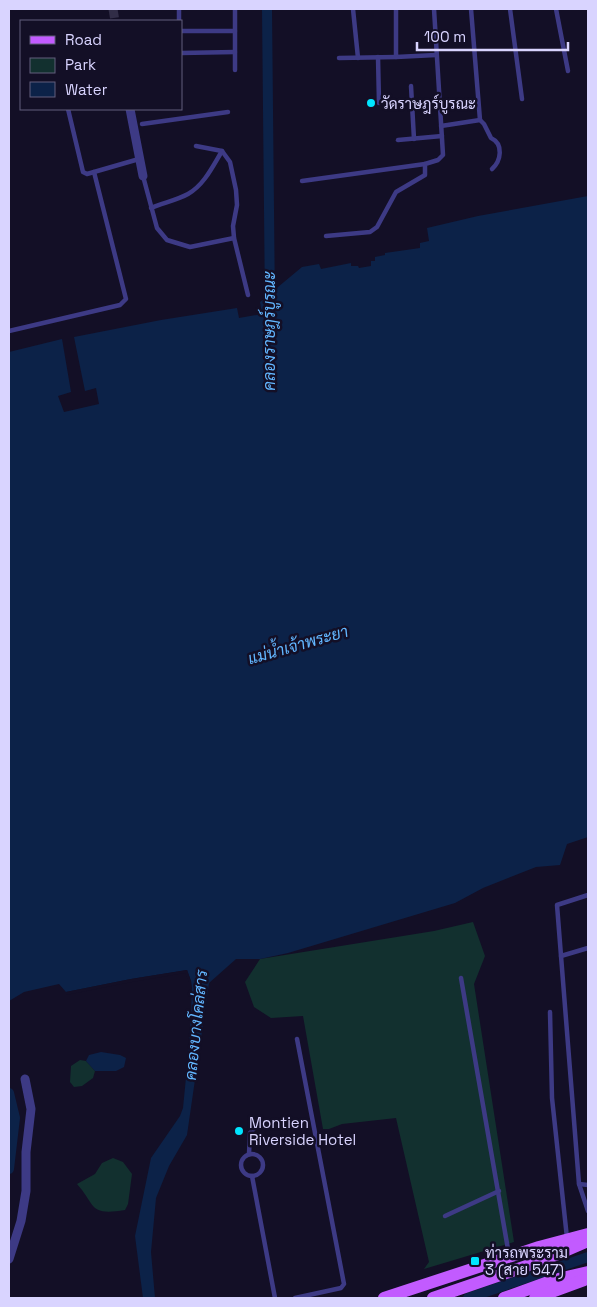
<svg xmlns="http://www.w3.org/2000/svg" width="597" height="1307" font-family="'Space Grotesk',Sarabun,sans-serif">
  <rect width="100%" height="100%" fill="#130f26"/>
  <!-- green -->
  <g fill="#12302f">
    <polygon points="473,922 485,956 474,984 514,1242 424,1269 429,1262 396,1118 342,1124 329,1129 323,1129 303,1016 271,1018 254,1007 245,982 260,959 434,931"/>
    <polygon points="80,1060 86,1061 95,1071 93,1078 82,1086 74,1087 70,1082 71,1066"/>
    <path d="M113,1158L123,1162L132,1174L128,1204L125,1210C88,1216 96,1205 77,1184L95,1174L102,1163Z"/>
  </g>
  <!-- water -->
  <g fill="#0c2248">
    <polygon points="588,196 588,837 567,844 560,865 536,867 483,888 455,903 288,953 260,959 236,959 209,983 187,1135 169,1166 156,1198 151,1252 155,1298 143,1298 135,1236 151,1158 180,1116 183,1108 189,1047 192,992 191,981 187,970 131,979 66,992 59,984 24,992 9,1001 9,352 62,339 71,392 58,396 64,412 99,404 96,388 85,391 74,337 161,320 237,308 239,318 262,314 260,302 302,267 319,264 321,269 351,263 351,266 358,266 359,268 371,266 371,261 375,261 375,257 385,255 385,253 420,248 420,243 429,241 427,228 478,216"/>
    <polygon points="101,1052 120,1055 126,1058 124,1067 116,1071 95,1071 86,1061 89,1055"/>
  </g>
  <!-- pier -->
  <polygon fill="#130f26" points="187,970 191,981 192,989 189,990 189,982 185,973 132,982 66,995 66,992 131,979"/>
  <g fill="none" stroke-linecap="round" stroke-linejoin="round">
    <!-- canal -->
    <g stroke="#0c2248" stroke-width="10">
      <polyline points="267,9 270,308"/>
      <polyline points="9,1093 15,1118 9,1169"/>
      <polyline points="468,1298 588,1257"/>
    </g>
    <!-- minor-tunnel -->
    <polyline stroke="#312d47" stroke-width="9" stroke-dasharray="9 4.5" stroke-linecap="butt" points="113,9 115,21"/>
    <!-- service -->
    <g stroke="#3d3a85" stroke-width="4.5">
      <polyline points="179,9 179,21"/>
      <polyline points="353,9 358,58"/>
      <polyline points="396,9 396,57 436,55"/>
      <polyline points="471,9 480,120"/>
      <polyline points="510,9 522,99"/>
      <polyline points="556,9 568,71"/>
      <polyline points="181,31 235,31"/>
      <polyline points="181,53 235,52"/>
      <polyline points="378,57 379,103"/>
      <polyline points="339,58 396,57"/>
      <polyline points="235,70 235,9"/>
      <polyline points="411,86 414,139"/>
      <polyline points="68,109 83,172 87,174 139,159"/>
      <polyline points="142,124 228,112"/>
      <path d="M441,126L480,120L484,124L491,138C504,144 501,161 492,169"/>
      <polyline points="398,140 442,136"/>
      <polyline points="196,146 222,151 230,162 236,190 237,205 233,226 234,238 248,295"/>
      <polyline points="143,176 157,228 167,240 190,247 234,238"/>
      <polyline points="302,181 425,164"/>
      <path d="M151,208C163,203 177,200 188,194C204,185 213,166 222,151"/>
      <polyline points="326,236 370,232 377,227 396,192 425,175 425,164 438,160 443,155 434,9"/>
      <polyline points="9,331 120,305 126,299 94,172"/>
      <polyline points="588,895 557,905 579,1184 588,1211"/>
      <polyline points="561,956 588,948"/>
      <polyline points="461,978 509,1255"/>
      <polyline points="550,1012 552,1098 567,1238"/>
      <polyline points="249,1154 250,1133 258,1124"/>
      <circle cx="252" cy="1165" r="11"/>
      <polyline points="252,1176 275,1298"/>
      <polyline points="579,1184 588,1185"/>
      <polyline points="445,1216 499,1191"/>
      <polyline points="295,1298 341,1288 344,1284 297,1039"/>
    </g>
    <!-- minor -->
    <g stroke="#3d3a85" stroke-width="9">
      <polyline points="130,109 143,176"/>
      <polyline points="9,1259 21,1221 26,1191 26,1152 31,1109 25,1079"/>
    </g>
    <!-- primary -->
    <g stroke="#c25bff" stroke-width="12">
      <polyline points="384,1298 539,1247 588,1234"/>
      <polyline points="433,1298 544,1260 588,1241"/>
      <polyline points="504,1298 554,1280 588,1272"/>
      <polyline points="535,1298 584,1280"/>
    </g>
  </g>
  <!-- markers -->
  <g fill="#00e5ff" stroke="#130f26" stroke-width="2">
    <circle cx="371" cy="103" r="5"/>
    <circle cx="239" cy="1131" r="5"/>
    <rect x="470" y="1256" width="10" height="10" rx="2.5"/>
  </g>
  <g text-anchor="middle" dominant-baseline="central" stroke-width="5" stroke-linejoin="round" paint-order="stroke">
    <!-- poi labels -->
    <g font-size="15" fill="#d9d4ff" stroke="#130f26" text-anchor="start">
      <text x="381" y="103">วัดราษฎร์บูรณะ</text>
      <text x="249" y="1122">Montien<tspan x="249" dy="17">Riverside Hotel</tspan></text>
      <text x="485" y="1252">ท่ารถพระราม<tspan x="485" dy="17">3 (สาย 547)</tspan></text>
    </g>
    <!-- water labels -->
    <g font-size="16" font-style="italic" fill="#62b6ff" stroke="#130f26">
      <text transform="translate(269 331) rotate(-90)">คลองราษฎร์บูรณะ</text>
      <text transform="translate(298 645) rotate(-16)">แม่น้ำเจ้าพระยา</text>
      <text transform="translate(196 1025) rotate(-84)">คลองบางโคล่สาร</text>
    </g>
  </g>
  <!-- border -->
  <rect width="597" height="1307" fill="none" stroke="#d9d4ff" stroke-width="20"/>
  <!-- legend -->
  <rect x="20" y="20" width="162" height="90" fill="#130f26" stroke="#625e7d"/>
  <rect x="30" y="36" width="25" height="8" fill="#c25bff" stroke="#625e7d"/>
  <text x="65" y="45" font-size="15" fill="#d9d4ff">Road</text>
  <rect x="30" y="58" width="25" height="15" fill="#12302f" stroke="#625e7d"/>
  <text x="65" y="70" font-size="15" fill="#d9d4ff">Park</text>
  <rect x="30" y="82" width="25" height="15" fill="#0c2248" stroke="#625e7d"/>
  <text x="65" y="95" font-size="15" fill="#d9d4ff">Water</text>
  <!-- scale -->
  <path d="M417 42v8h151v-8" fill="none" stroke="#d9d4ff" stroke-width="2.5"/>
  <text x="424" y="42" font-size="15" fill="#d9d4ff" stroke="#130f26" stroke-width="4" paint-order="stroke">100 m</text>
</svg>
